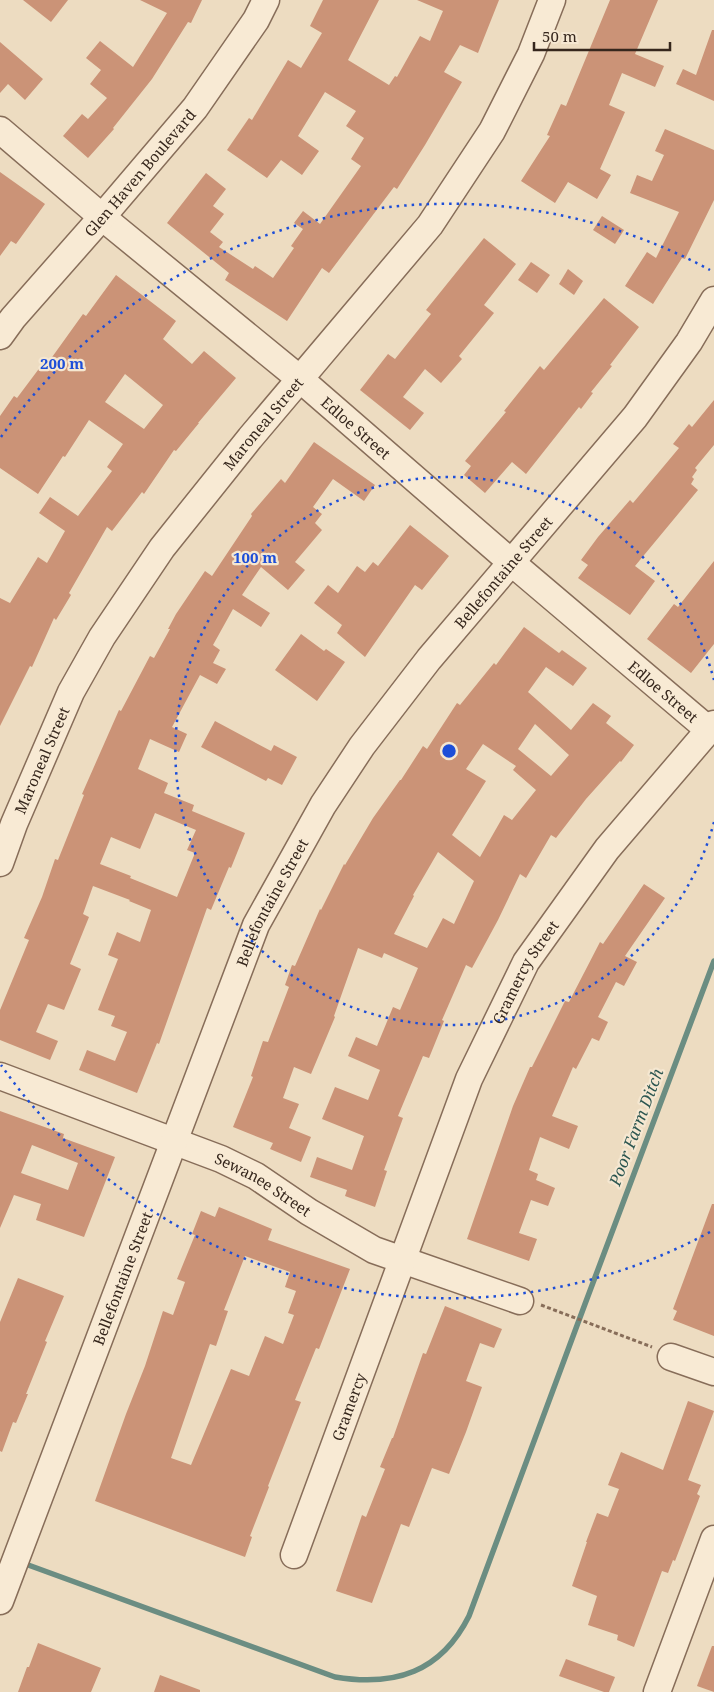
<svg xmlns="http://www.w3.org/2000/svg" width="714" height="1692" font-family="'Noto Serif',serif">
  <rect width="100%" height="100%" fill="#eddcc1"/>
  <g fill="none" stroke-linecap="round" stroke-linejoin="round">
    <!-- stream -->
    <path stroke="#6b8d82" stroke-width="5.5" d="M20,1562L335,1677C395,1687 441,1672 469,1616L585,1304L714,961"/>
  </g>
  <!-- building -->
  <g fill="#cb9377" fill-rule="evenodd">
    <polygon points="23,0 68,0 51,22"/>
    <polygon points="140,0 202,0 191,23 188,22 152,79 113,128 114,129 88,158 63,136 82,114 88,119 107,98 90,84 101,70 86,58 100,41 133,67 167,13"/>
    <polygon points="323,0 379,0 348,60 389,85 395,76 397,77 420,36 430,41 443,11 417,0 499,0 478,53 460,45 444,72 462,82 425,145 397,189 394,187 329,273 322,268 287,321 225,280 229,273 167,223 206,173 226,189 213,206 224,214 210,232 223,242 219,247 253,269 255,266 273,278 294,248 291,246 303,229 294,223 303,211 320,224 361,166 351,159 364,138 346,126 356,111 325,92 298,136 319,151 302,175 281,160 267,178 227,150 249,118 252,120 288,60 301,68 322,33 310,26"/>
    <polygon points="610,0 658,0 635,54 664,66 655,87 622,73 609,105 625,112 600,169 611,175 597,199 568,182 555,203 521,181 550,136 547,135 561,104 566,106"/>
    <polygon points="712,30 714,30 714,101 676,84 683,69 696,75"/>
    <polygon points="0,42 43,79 25,100 8,84 0,93"/>
    <polygon points="665,129 714,150 714,200 685,259 682,258 653,304 625,286 647,252 656,258 679,212 630,193 637,175 652,181 664,155 655,151"/>
    <polygon points="0,172 45,204 16,244 11,241 0,256"/>
    <polygon points="602,216 624,230 615,244 593,230"/>
    <polygon points="484,238 516,264 484,305 494,313 459,356 462,359 441,383 425,369 403,397 424,413 410,430 360,390 388,354 395,359 431,314 426,310"/>
    <polygon points="531,262 550,275 537,293 518,280"/>
    <polygon points="568,269 583,281 574,295 559,284"/>
    <path d="M116,275L176,321L163,339L192,364L204,351L236,378L198,423H199L176,451L174,450L144,494L142,492L112,531L107,527L69,593L71,595L56,620L54,618L32,667L30,666L0,726V598L10,603L38,557L47,563L65,531L39,513L50,497L78,516L112,471L107,467L123,444L89,420L65,457L63,456L38,494L0,468V416L14,396L17,398L47,358L50,360L83,314L86,316ZM125,374L163,405L144,429L105,402Z"/>
    <polygon points="604,298 639,327 610,365 612,366 591,392 593,393 581,409 579,407 526,474 512,462 485,493 464,475 471,466 465,461 506,412 504,411 540,366 544,370"/>
    <polygon points="714,400 714,445 695,468 697,470 692,477 694,479 691,484 698,490 635,566 655,581 630,615 578,578 588,565 581,560 598,537 630,500 633,503 679,448 673,444 689,424 692,427"/>
    <path d="M314,442L375,485L364,501L333,479L313,507L322,514L315,523L322,530L295,562L305,570L288,590L261,567L242,595L270,613L261,627L233,609L213,645L220,650L213,663L226,669L217,684L200,675L172,727L187,734L179,752L150,739L138,769L168,783L164,793L194,805L192,811L245,833L231,868L229,867L211,910L207,908L159,1044L157,1043L137,1093L79,1070L87,1050L115,1061L127,1032L111,1026L115,1016L98,1010L118,959L108,955L117,932L140,942L151,910L129,901L130,900L93,886L83,914L89,917L70,964L81,969L64,1010L48,1004L36,1032L58,1041L50,1060L0,1040V1010L29,940L24,938L42,897L55,859L58,860L84,795L82,794L119,710L121,711L150,656L154,658L170,629H168L176,614L205,571L212,576L252,516L251,514L281,479L285,483ZM155,813L196,830L187,850L195,853L177,897L130,878L131,876L100,864L111,837L140,849Z"/>
    <polygon points="410,525 449,556 422,590 415,585 365,657 337,633 342,625 314,603 328,585 338,593 357,566 365,572 373,562 378,566"/>
    <polygon points="714,561 714,644 691,673 647,639 674,604 678,607"/>
    <path d="M524,627L559,653L562,650L587,668L573,686L546,667L528,692L571,730L593,703L611,716L606,723L634,745L621,762L620,761L586,799L556,838L551,835L526,878L520,874L498,920L472,968L466,965L442,1020L444,1021L429,1058L423,1056L398,1116L403,1118L384,1170L387,1171L375,1207L345,1196L347,1190L310,1177L317,1157L352,1170L364,1136L322,1119L335,1087L368,1100L380,1070L348,1056L356,1037L377,1046L393,1007L400,1010L418,968L384,953L382,958L358,948L334,1016L335,1017L311,1074L294,1067L283,1098L299,1104L289,1128L311,1137L301,1162L270,1149L273,1143L233,1127L253,1077L251,1076L263,1041L268,1042L289,987L285,985L292,965L295,966L320,909L321,910L344,864L345,865L373,818L400,780H401L423,746L427,749L457,703L460,705L494,663L496,665ZM535,724L569,755L551,776L518,749ZM483,744L516,766L513,770L536,790L512,820L504,815L480,857L452,835L486,781L466,769ZM438,852L474,881L454,924L443,918L427,948L394,934L414,896L413,895Z"/>
    <polygon points="301,634 324,651 326,649 345,662 317,701 275,670"/>
    <polygon points="215,721 271,751 274,745 297,757 282,785 268,778 266,781 201,747"/>
    <polygon points="644,884 665,898 625,956 637,962 624,986 616,982 598,1017 608,1022 599,1041 592,1038 576,1069 573,1067 552,1116 578,1126 569,1149 540,1137 529,1170 538,1174 536,1180 555,1188 548,1206 531,1200 519,1233 537,1239 529,1261 467,1239 513,1106 530,1067 532,1067 565,1001 569,1002 600,942 603,944"/>
    <path d="M0,1111L64,1134L63,1138L115,1157L84,1237L36,1220L41,1204L14,1195L0,1228ZM32,1145L78,1163L68,1190L21,1173Z"/>
    <polygon points="712,1204 714,1204 714,1336 673,1320 677,1311 673,1309"/>
    <path d="M219,1207L272,1229L268,1240L350,1269L319,1349L316,1348L295,1400L301,1402L268,1486L269,1487L250,1536L252,1537L245,1557L95,1501L126,1414L145,1366L163,1311L173,1315L185,1282L177,1279L195,1235L192,1234L201,1211L215,1217ZM245,1256L290,1272L285,1287L296,1291L288,1313L294,1315L283,1344L265,1336L249,1376L231,1369L191,1465L171,1458L210,1344L216,1346L228,1311L224,1310Z"/>
    <polygon points="18,1278 64,1296 45,1341 47,1342 26,1394 28,1394 16,1423 13,1422 2,1452 0,1451 0,1322"/>
    <polygon points="445,1306 502,1329 494,1348 480,1343 466,1381 482,1387 466,1432 449,1474 432,1468 409,1527 401,1524 372,1603 336,1591 362,1515 366,1517 385,1469 380,1467 392,1438 393,1438 423,1353 426,1354"/>
    <polygon points="688,1401 714,1411 688,1480 701,1485 697,1494 700,1496 675,1561 673,1560 668,1573 662,1571 634,1647 617,1640 618,1635 588,1625 597,1596 572,1586 587,1542 586,1542 597,1513 608,1517 619,1489 608,1485 621,1452 663,1470"/>
    <polygon points="38,1643 101,1668 91,1692 18,1692 27,1667 29,1667"/>
    <polygon points="712,1646 714,1646 714,1692 697,1686"/>
    <polygon points="566,1659 615,1677 609,1692 604,1692 559,1676"/>
    <polygon points="160,1675 200,1690 200,1692 154,1692"/>
  </g>
  <g fill="none" stroke-linecap="round" stroke-linejoin="round">
    <!-- minor casing -->
    <g stroke="#876d59" stroke-width="29">
      <g id="minor">
        <path id="s1" d="M0,130L102,217L300,379L512,563L709,730"/>
        <path id="s2" d="M0,336L13,318L102,217L195,108L256,20L266,0"/>
        <path id="s3" d="M0,863L14,824L71,692L102,637L162,548L250,438L430,225L492,131L531,54L552,0"/>
        <path id="s4" d="M0,1076L221,1159L256,1176L309,1212L374,1250L520,1301"/>
        <polyline points="671,1357 714,1372"/>
        <path id="s5" d="M294,1555L469,1079L526,962L607,849L714,724"/>
        <path id="s6" d="M0,1601L256,925L323,805L362,746L429,659L635,417L689,342L714,300"/>
        <polyline points="657,1692 714,1539"/>
      </g>
    </g>
    <!-- path -->
    <polyline stroke="#876d59" stroke-width="3" stroke-dasharray="4 2.5" stroke-linecap="butt" points="541,1305 652,1347"/>
    <!-- minor -->
    <use href="#minor" stroke="#f8ead4" stroke-width="26"/>
  </g>
  <!-- distance rings -->
  <g fill="none" stroke="#1d4ed8" stroke-width="2.5" stroke-dasharray="2.5 5">
    <path d="M714 822A274 274 0 1 1 714 680"/>
    <path d="M710 1232A547 547 0 0 1 1 1065M1 437A547 547 0 0 1 710 270"/>
  </g>
  <g text-anchor="middle" dominant-baseline="central" stroke-width="4.5" stroke-linejoin="round" paint-order="stroke">
    <!-- street labels -->
    <g font-size="15" fill="#36271d" stroke="#f5e7d1">
      <text stroke="none"><textPath href="#s2" startOffset="215">Glen Haven Boulevard</textPath></text>
      <text stroke="none"><textPath href="#s3" startOffset="516">Maroneal Street</textPath></text>
      <text stroke="none"><textPath href="#s1" startOffset="464">Edloe Street</textPath></text>
      <text stroke="none"><textPath href="#s6" startOffset="1155">Bellefontaine Street</textPath></text>
      <text stroke="none"><textPath href="#s1" startOffset="869">Edloe Street</textPath></text>
      <text stroke="none"><textPath href="#s3" startOffset="111">Maroneal Street</textPath></text>
      <text stroke="none"><textPath href="#s6" startOffset="750">Bellefontaine Street</textPath></text>
      <text stroke="none"><textPath href="#s5" startOffset="628">Gramercy Street</textPath></text>
      <text stroke="none"><textPath href="#s4" startOffset="285">Sewanee Street</textPath></text>
      <text stroke="none"><textPath href="#s6" startOffset="345">Bellefontaine Street</textPath></text>
      <text stroke="none"><textPath href="#s5" startOffset="158">Gramercy</textPath></text>
    </g>
    <!-- water labels -->
    <g font-size="16" font-style="italic" fill="#2c5650" stroke="#f5e7d1">
      <text transform="translate(636 1127) rotate(-69)">Poor Farm Ditch</text>
    </g>
  </g>
  <circle cx="449" cy="751" r="8" fill="#1d4ed8" stroke="#f5e7d1" stroke-width="2.5"/>
  <g font-size="15" text-anchor="middle" font-weight="bold" fill="#1d4ed8" stroke="#f5e7d1" stroke-width="4.5" stroke-linejoin="round" paint-order="stroke">
    <text x="62" y="369">200 m</text>
    <text x="255" y="563">100 m</text>
  </g>
  <!-- scale -->
  <path d="M534 42v8h136v-8" fill="none" stroke="#36271d" stroke-width="2.5"/>
  <text x="542" y="42" font-size="15" fill="#36271d" stroke="#f5e7d1" stroke-width="4" paint-order="stroke">50 m</text>
</svg>
